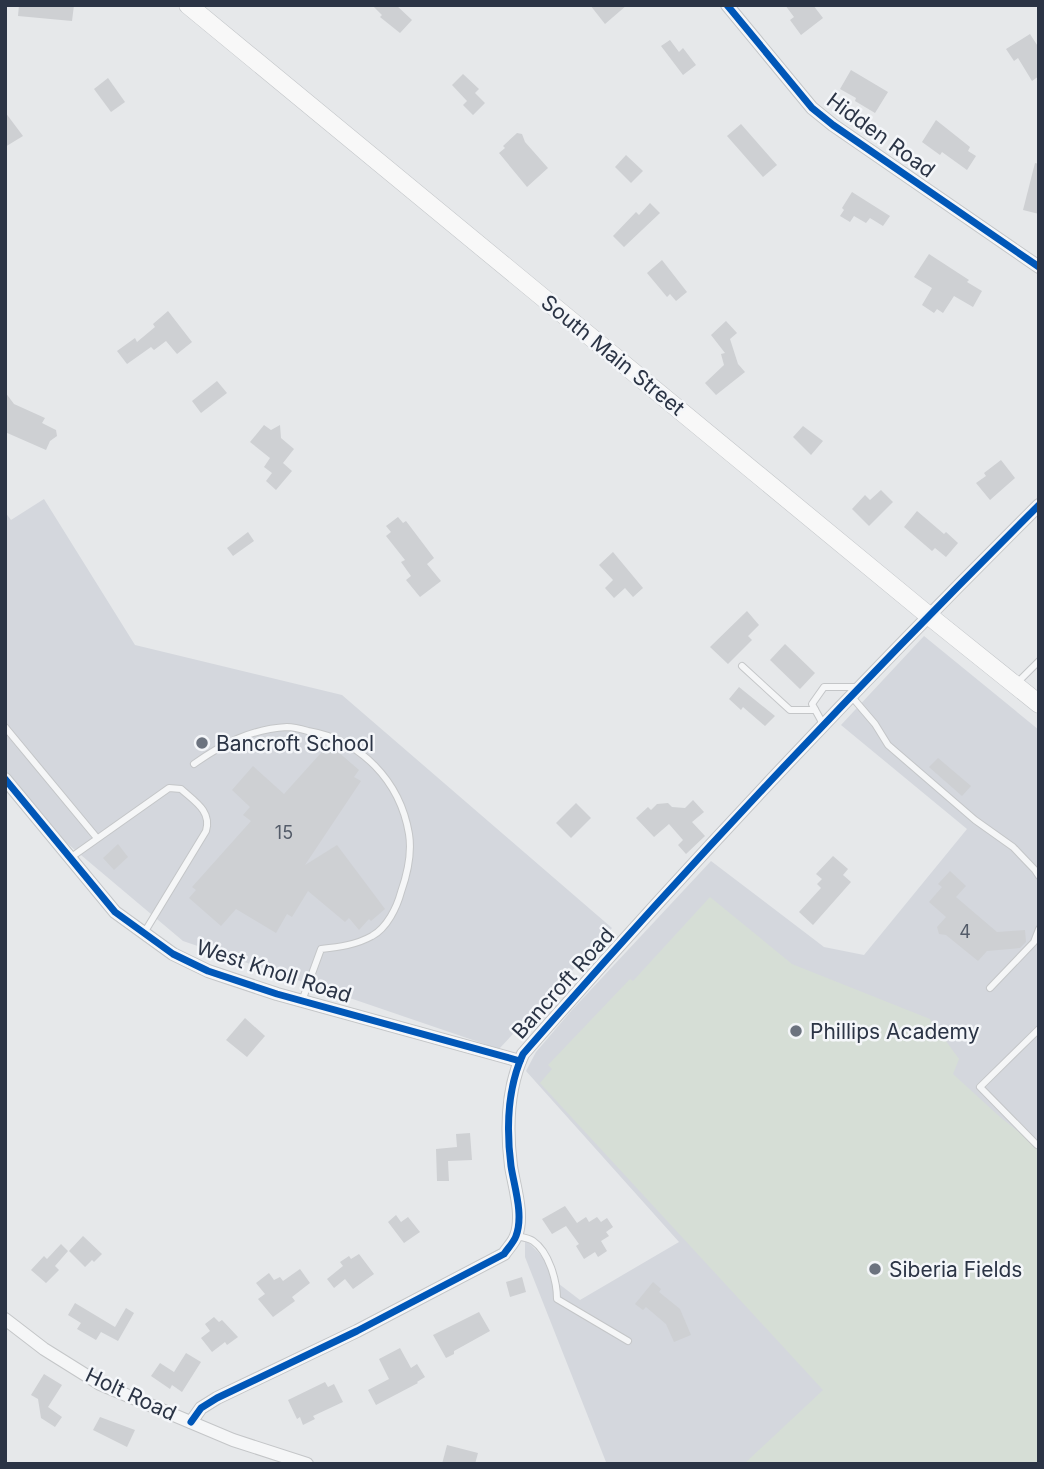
<svg xmlns="http://www.w3.org/2000/svg" width="1044" height="1469" font-family="Inter,sans-serif">
  <rect width="100%" height="100%" fill="#e6e8ea"/>
  <!-- built -->
  <g fill="#d4d7dd">
    <polygon points="44,499 135,645 342,695 612,928 499,1049 183,941 5,791 5,512 11,520"/>
    <polygon points="924,636 1039,730 1039,1464 602,1464 606,1462 525,1257 525,1239 542,1256 559,1284 580,1300 679,1242 526,1071 536,1052 571,1011 711,861 824,947 864,955 967,829 841,725"/>
  </g>
  <!-- green -->
  <polygon fill="#d6ded6" points="710,897 792,964 930,1019 959,1059 953,1074 1000,1117 1039,1148 1039,1464 744,1464 823,1390 540,1083 552,1069 548,1065 630,979 633,981"/>
  <!-- building -->
  <g fill="#ced0d3">
    <polygon points="19,5 74,5 72,21 18,16"/>
    <polygon points="372,5 396,5 412,20 400,33 380,17 382,15"/>
    <polygon points="590,5 627,5 605,24"/>
    <polygon points="785,5 813,5 823,18 801,35 790,20 794,17"/>
    <polygon points="1030,34 1039,48 1039,76 1032,81 1018,58 1014,61 1006,49"/>
    <polygon points="670,40 679,52 683,48 696,65 683,75 661,46"/>
    <polygon points="851,70 888,92 875,113 855,101 856,98 840,89"/>
    <polygon points="463,74 479,89 475,93 485,103 473,115 463,105 467,101 452,85"/>
    <polygon points="108,78 125,102 111,112 94,89"/>
    <polygon points="5,112 23,136 5,147"/>
    <polygon points="936,120 970,147 968,151 976,156 967,170 942,152 940,155 922,142"/>
    <polygon points="741,124 777,165 763,177 727,136"/>
    <polygon points="517,133 522,134 525,142 548,168 527,187 499,153 505,148 503,146"/>
    <polygon points="626,155 643,171 631,183 615,167"/>
    <polygon points="1035,163 1039,164 1039,214 1023,210"/>
    <polygon points="852,192 890,216 883,226 870,218 866,223 854,216 850,222 840,216 844,210 842,208"/>
    <polygon points="650,203 660,213 624,247 613,236 636,212 639,215"/>
    <polygon points="929,254 969,280 967,282 982,291 973,307 954,296 943,313 937,309 934,313 922,305 932,288 914,277"/>
    <polygon points="662,260 687,292 676,301 670,294 667,297 647,273"/>
    <polygon points="168,311 192,342 177,354 166,341 154,350 151,347 127,364 117,351 135,338 137,342 155,327 153,324"/>
    <polygon points="726,321 737,333 730,339 738,364 745,372 716,395 705,383 724,365 721,354 725,353 711,335"/>
    <polygon points="217,381 227,393 201,413 192,401"/>
    <polygon points="5,392 14,404 45,418 42,423 56,430 57,436 50,441 46,450 5,432"/>
    <polygon points="264,425 271,430 280,425 281,438 294,449 283,463 292,471 276,490 266,481 272,473 264,467 270,458 250,442"/>
    <polygon points="803,426 823,441 811,455 793,437"/>
    <polygon points="1001,460 1015,478 990,500 976,483 986,476 984,473"/>
    <polygon points="881,490 893,502 869,526 852,509 865,495 870,500"/>
    <polygon points="917,511 944,534 946,532 958,543 946,557 935,548 932,551 904,527"/>
    <polygon points="398,517 403,523 406,521 434,558 427,564 441,581 420,597 406,580 411,576 401,562 405,560 386,536 391,532 386,526"/>
    <polygon points="248,532 254,541 233,556 227,548"/>
    <polygon points="613,552 643,588 633,597 625,588 614,598 605,588 613,580 599,565"/>
    <polygon points="747,611 759,625 748,636 752,640 728,664 710,647"/>
    <polygon points="785,644 815,673 800,689 770,660"/>
    <polygon points="739,687 775,716 765,726 743,707 741,710 729,699"/>
    <polygon points="329,744 359,770 354,777 361,781 305,865 337,845 385,909 371,921 369,919 359,930 349,918 345,922 308,891 292,917 287,914 276,933 236,909 221,926 189,898 196,890 192,887 251,821 243,815 250,807 232,790 253,766 284,794"/>
    <polygon points="938,758 971,786 962,796 929,767"/>
    <polygon points="693,800 704,812 692,822 705,836 686,854 678,845 683,840 669,824 654,837 636,818 648,807 651,810 657,804 668,803 672,807 685,808"/>
    <polygon points="576,803 591,818 571,838 556,823"/>
    <polygon points="118,844 128,857 114,870 103,858"/>
    <polygon points="833,856 848,869 843,875 851,882 813,925 799,912 821,888 817,884 822,879 816,874"/>
    <polygon points="950,871 966,886 956,897 997,932 1025,930 1026,942 1020,948 987,951 978,961 946,935 939,934 937,927 946,917 929,902 942,887 938,884"/>
    <polygon points="245,1018 265,1036 247,1057 226,1040"/>
    <polygon points="470,1133 472,1160 448,1161 449,1181 437,1181 436,1149 457,1147 456,1134"/>
    <polygon points="565,1206 577,1223 586,1217 589,1222 597,1217 601,1222 607,1218 613,1227 606,1232 609,1236 601,1241 607,1251 598,1257 595,1252 584,1259 576,1246 579,1244 566,1226 552,1234 542,1219"/>
    <polygon points="396,1215 401,1222 408,1217 420,1232 404,1243 388,1222"/>
    <polygon points="83,1236 102,1254 94,1262 92,1260 85,1267 69,1251"/>
    <polygon points="61,1244 68,1251 55,1266 59,1270 46,1283 31,1270 44,1256 47,1259"/>
    <polygon points="359,1254 374,1274 353,1289 345,1279 334,1288 327,1279 343,1266 340,1262 349,1256 351,1259"/>
    <polygon points="300,1269 310,1283 292,1297 295,1301 273,1317 258,1299 265,1294 256,1283 269,1273 274,1280 280,1277 283,1281"/>
    <polygon points="522,1277 526,1292 510,1297 506,1282"/>
    <polygon points="653,1282 661,1289 659,1292 680,1309 691,1335 674,1342 666,1324 646,1307 643,1310 635,1304"/>
    <polygon points="75,1303 115,1327 126,1308 134,1313 118,1341 101,1332 96,1340 77,1329 81,1323 68,1315"/>
    <polygon points="479,1312 490,1331 454,1351 454,1354 446,1358 433,1335"/>
    <polygon points="214,1317 219,1322 222,1320 238,1337 227,1345 225,1342 212,1352 201,1338 210,1331 205,1324"/>
    <polygon points="400,1348 411,1368 417,1364 425,1377 417,1382 418,1383 376,1405 368,1390 389,1379 379,1359"/>
    <polygon points="186,1353 201,1362 182,1392 172,1385 170,1389 151,1376 160,1363 174,1372"/>
    <polygon points="44,1374 62,1385 48,1407 62,1417 55,1427 41,1418 38,1399 31,1395"/>
    <polygon points="325,1382 328,1387 334,1384 343,1402 313,1416 315,1419 303,1425 300,1417 297,1419 288,1400"/>
    <polygon points="100,1417 135,1430 127,1447 93,1430"/>
    <polygon points="447,1445 478,1453 475,1464 442,1464"/>
  </g>
  <g fill="none" stroke-linecap="round" stroke-linejoin="round">
    <!-- service casing -->
    <g stroke="#c4c6c8" stroke-width="8">
      <g id="service">
        <polyline points="742,666 790,710 815,710"/>
        <polyline points="1017,683 1039,661"/>
        <polyline points="852,697 875,724 888,745 975,820 1013,847 1035,870 1039,876"/>
        <polyline points="823,724 812,704 824,687 858,687"/>
        <polyline points="5,727 97,838"/>
        <path d="M194,764C222,744 251,729 287,727C294,727 301,729 308,731C361,740 400,781 409,834C412,853 407,875 401,892C397,907 387,928 372,936C356,945 339,947 321,949L302,1001"/>
        <path d="M70,858L169,788L181,789C194,801 212,811 206,831L144,933"/>
        <polyline points="990,988 1034,942 1039,929"/>
        <polyline points="1037,1145 980,1087 1039,1029"/>
        <path d="M516,1236C521,1237 529,1238 533,1241C549,1252 557,1281 557,1299L628,1341"/>
      </g>
    </g>
    <!-- minor casing -->
    <g stroke="#c4c6c8" stroke-width="14">
      <g id="minor">
        <polyline points="727,5 812,108 833,125 1039,267"/>
        <polyline points="5,779 115,912 173,954 208,971 277,994 520,1061"/>
        <polyline points="5,1319 44,1349 100,1384 233,1440 307,1464"/>
        <path d="M191,1422L201,1408L217,1398L357,1331L504,1254C508,1248 514,1242 516,1236C524,1215 514,1186 511,1166C506,1127 507,1089 523,1054C688,865 861,682 1039,505"/>
      </g>
    </g>
    <!-- primary casing -->
    <g stroke="#c2c5c8" stroke-width="19">
      <polyline id="primary" points="188,5 928,615 1039,704"/>
    </g>
    <!-- service -->
    <use href="#service" stroke="#f5f6f7" stroke-width="6"/>
    <!-- minor -->
    <use href="#minor" stroke="#f5f6f7" stroke-width="12"/>
    <!-- primary -->
    <use href="#primary" stroke="#f8f8f8" stroke-width="18"/>
    <!-- cycleway casing -->
    <g stroke="#f4f6f9" stroke-width="11">
      <g id="cycleway">
        <polyline points="727,5 812,108 833,125 1039,267"/>
        <polyline points="5,779 115,912 173,954 208,971 277,994 520,1061"/>
        <path d="M191,1422L201,1408L217,1398L357,1331L504,1254C508,1248 514,1242 516,1236C524,1215 514,1186 511,1166C506,1127 507,1089 523,1054C688,865 861,682 1039,505"/>
      </g>
    </g>
    <!-- cycleway -->
    <use href="#cycleway" stroke="#0057b8" stroke-width="7"/>
  </g>
  <!-- markers -->
  <g fill="#6c737f" stroke="#f4f6f9" stroke-width="2.5">
    <circle cx="202" cy="743" r="7"/>
    <circle cx="796" cy="1031" r="7"/>
    <circle cx="875" cy="1269" r="7"/>
  </g>
  <g text-anchor="middle" dominant-baseline="central" stroke-width="5" stroke-linejoin="round" paint-order="stroke">
    <!-- number labels -->
    <g font-size="18" fill="#545c69">
      <text x="284" y="832">15</text>
      <text x="965" y="931">4</text>
    </g>
    <!-- street labels -->
    <g font-size="21" fill="#2b3445" stroke="#f4f6f9">
      <text transform="translate(881 135) rotate(36)">Hidden Road</text>
      <text transform="translate(613 355) rotate(39)">South Main Street</text>
      <text transform="translate(274 971) rotate(18)">West Knoll Road</text>
      <text transform="translate(563 983) rotate(-48)">Bancroft Road</text>
      <text transform="translate(131 1394) rotate(25)">Holt Road</text>
    </g>
    <!-- poi labels -->
    <g font-size="21" fill="#2b3445" stroke="#f4f6f9" text-anchor="start">
      <text x="216" y="743">Bancroft School</text>
      <text x="810" y="1031">Phillips Academy</text>
      <text x="889" y="1269">Siberia Fields</text>
    </g>
  </g>
  <!-- border -->
  <rect width="1044" height="1469" fill="none" stroke="#2b3445" stroke-width="14"/>
</svg>
